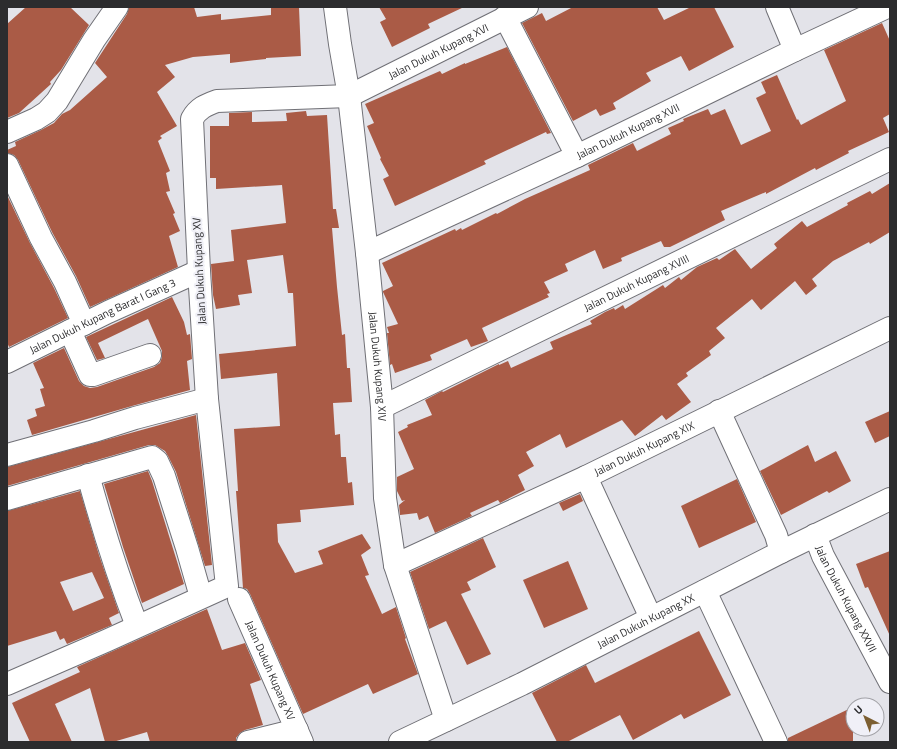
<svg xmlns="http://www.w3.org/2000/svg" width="897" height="749" font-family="'Titillium Web',sans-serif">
  <rect width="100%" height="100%" fill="#e3e3e9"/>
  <!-- building -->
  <g fill="#aa5b46" fill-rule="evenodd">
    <polygon points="26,7 70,7 89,25 61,70 50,82 51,84 19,113 7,118 7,24"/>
    <polygon points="129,7 194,7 197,17 221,14 221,20 271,15 271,7 299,7 301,56 266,58 266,59 230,63 230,54 193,57 165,65 175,77 157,92 177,126 160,136 162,138 158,141 170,171 166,173 170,191 166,192 175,213 173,214 180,231 169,236 178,267 90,307 76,276 52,232 18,160 14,155 7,153 7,150 16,146 15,142 41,130 54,123 62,114 70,110 107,77 95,63 127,14"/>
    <polygon points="379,7 464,7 428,24 430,28 392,47 380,22 386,19"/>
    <polygon points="573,7 657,7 664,20 691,7 714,7 734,47 689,71 681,56 646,73 651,81 613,103 616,109 600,116 596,109 573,121 522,23 542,13 546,21"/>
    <polygon points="882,23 890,41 890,114 883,118 889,132 848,151 849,153 816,170 815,168 766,194 766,192 721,211 725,220 670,247 664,247 661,241 621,258 622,261 603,269 595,250 565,264 568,271 544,282 550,293 547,294 549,297 482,328 488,341 471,347 467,339 430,355 432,360 395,373 392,364 390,365 387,333 389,333 387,327 398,324 383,292 383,291 393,286 382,263 455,229 456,231 461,228 462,230 496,213 497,214 525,199 590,170 588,165 633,143 637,151 671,134 668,128 684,121 683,119 708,109 711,115 725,109 741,145 771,131 756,98 766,93 761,82 777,75 797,120 798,119 801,125 846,101 824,50"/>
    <polygon points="507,47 551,133 547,134 546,132 484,161 486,164 395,206 383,179 389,176 380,159 381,158 367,126 374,123 365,104 440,71 442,74 465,63 465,64"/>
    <polygon points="306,111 307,116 327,115 333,209 336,209 339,228 332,228 337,287 342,335 345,334 347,368 350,368 352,402 333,403 335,435 340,434 341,457 346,457 348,483 352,482 354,505 300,510 301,522 277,524 278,542 295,573 323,564 318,551 362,534 371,548 361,555 369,575 365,576 382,614 396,607 406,638 405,639 418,674 373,694 368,684 303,714 250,594 247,589 243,588 236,491 238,491 234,429 280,426 277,373 221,379 219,354 296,346 293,293 288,293 283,255 247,260 252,293 238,295 240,305 216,309 213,295 211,264 234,261 231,230 286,223 282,185 216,189 216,178 210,178 210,126 229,126 229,113 252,112 252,122 287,121 286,113"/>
    <polygon points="890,183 890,232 870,244 869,242 833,261 812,279 817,286 806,295 795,281 761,310 752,299 716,328 725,338 709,351 711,355 686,373 688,376 677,384 691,402 666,420 662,415 635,436 622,420 566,448 560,434 526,452 534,466 518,475 525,490 500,503 498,500 470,513 472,516 435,533 428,516 419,520 417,513 400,515 399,505 405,500 402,501 397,491 397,477 414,469 398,432 408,427 407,425 432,415 425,400 442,391 443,392 499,364 499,365 508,361 511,368 553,349 550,342 592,324 590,321 605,312 614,308 615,310 623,305 625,309 663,285 665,288 679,277 681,280 697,267 717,258 719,260 735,249 751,269 777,248 774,244 802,221 807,227 848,205 847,203 870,191 872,194"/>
    <polygon points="7,195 30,243 54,288 68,318 9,347 7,342"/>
    <polygon points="172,297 184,322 187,335 190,334 192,359 187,361 190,390 132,406 32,435 27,420 37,416 35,409 45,406 40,389 44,388 33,363 64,348 79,381 84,386 90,388 97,387 154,367 160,363 162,357 162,351 148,319 98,343 105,358 97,360 86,337"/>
    <polygon points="890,411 890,436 875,443 865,422"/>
    <polygon points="196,415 212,565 205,566 176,472 168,456 165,451 155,445 149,445 7,486 7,467"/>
    <polygon points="808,445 815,462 836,451 851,481 829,493 827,491 781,515 760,471"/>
    <polygon points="148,471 152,481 184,584 142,603 123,547 104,484"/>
    <polygon points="737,479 756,522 699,548 681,506"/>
    <path d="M80,491L99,555L119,613L109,618L112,625L67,644L64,638L60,640L56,631L7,646V511ZM92,572L104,598L73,611L60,582Z"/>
    <polygon points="580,494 583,501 563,511 559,503"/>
    <polygon points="483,538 496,567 467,582 471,590 461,594 491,654 467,665 446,621 429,629 410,572"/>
    <polygon points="890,551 890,636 868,587 865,588 856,564"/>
    <polygon points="568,561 588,609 544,628 523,580"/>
    <polygon points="207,609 222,650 245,643 261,680 250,684 263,725 245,730 240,733 236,738 236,742 150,742 147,732 113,742 105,742 90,688 55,704 72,742 30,742 12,703 80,672 77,667"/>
    <polygon points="699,631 731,695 684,719 681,714 633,740 620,715 567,742 557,742 532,693 586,665 595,683"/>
    <polygon points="853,707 853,742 788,742 788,738"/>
  </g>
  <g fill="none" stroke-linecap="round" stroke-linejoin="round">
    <!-- minor casing -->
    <g stroke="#707076" stroke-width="24">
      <g id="minor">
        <path id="s1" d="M335,7L340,44L349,96L367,253L382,407L385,498L395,565L446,720"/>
        <polyline points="777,7 795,50"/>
        <polyline points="505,17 577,156"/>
        <polyline points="7,132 36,119 47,112 57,101 94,40 117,7"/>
        <polyline points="7,165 41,238 65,282 84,324"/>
        <path id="s2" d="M367,253L577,156L795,50L887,7"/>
        <polyline points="70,331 90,375 93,375 150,355"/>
        <path id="s3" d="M7,362L108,312L199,271"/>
        <path id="s4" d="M382,407L890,159"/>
        <polyline points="719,411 776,535 781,552"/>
        <polyline points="7,455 94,431 135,418 207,399"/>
        <path d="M88,475C102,526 118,577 137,626"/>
        <polyline points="586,477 651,618"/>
        <polyline points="7,499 152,457 157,461 164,476 187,548 201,597"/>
        <path id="s5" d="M815,535L823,556L890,682"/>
        <path id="s6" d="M395,565L586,477L890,328"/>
        <polyline points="705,591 776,742"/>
        <path id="s7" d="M239,599L302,742"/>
        <path id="s8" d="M7,684L108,640L227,586L207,399L199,271L192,119C198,108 206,105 217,101L349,96L527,7"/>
        <polyline points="248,742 297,730"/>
        <path id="s9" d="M400,742L522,684L781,552L890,499"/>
      </g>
    </g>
    <!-- minor -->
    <use href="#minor" stroke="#fff" stroke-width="22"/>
  </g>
  <g text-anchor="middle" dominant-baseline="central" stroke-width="4" stroke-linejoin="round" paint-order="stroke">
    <!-- street labels -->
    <g font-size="11" fill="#2c2c2e" stroke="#f0f0f7">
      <text stroke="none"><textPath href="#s8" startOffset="973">Jalan Dukuh Kupang XVI</textPath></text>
      <text stroke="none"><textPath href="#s2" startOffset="288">Jalan Dukuh Kupang XVII</textPath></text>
      <text transform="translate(199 271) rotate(-93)">Jalan Dukuh Kupang XV</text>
      <text stroke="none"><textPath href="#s4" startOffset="283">Jalan Dukuh Kupang XVIII</textPath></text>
      <text stroke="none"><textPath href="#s3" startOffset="106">Jalan Dukuh Kupang Barat I Gang 3</textPath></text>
      <text stroke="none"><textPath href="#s1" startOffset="362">Jalan Dukuh Kupang XIV</textPath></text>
      <text stroke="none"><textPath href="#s6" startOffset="275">Jalan Dukuh Kupang XIX</textPath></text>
      <text stroke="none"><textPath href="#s5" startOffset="71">Jalan Dukuh Kupang XXVII</textPath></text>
      <text stroke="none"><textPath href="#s9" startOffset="274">Jalan Dukuh Kupang XX</textPath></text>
      <text stroke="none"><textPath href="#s7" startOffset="78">Jalan Dukuh Kupang XV</textPath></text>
    </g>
  </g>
  <!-- border -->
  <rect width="897" height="749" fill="none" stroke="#2c2c2e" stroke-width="16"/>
  <!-- north arrow -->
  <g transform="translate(865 717) rotate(318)"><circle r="19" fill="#f0f0f7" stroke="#a2a2a7"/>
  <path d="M0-3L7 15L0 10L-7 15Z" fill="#7c5f32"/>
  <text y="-6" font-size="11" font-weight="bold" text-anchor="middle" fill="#2c2c2e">U</text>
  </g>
</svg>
